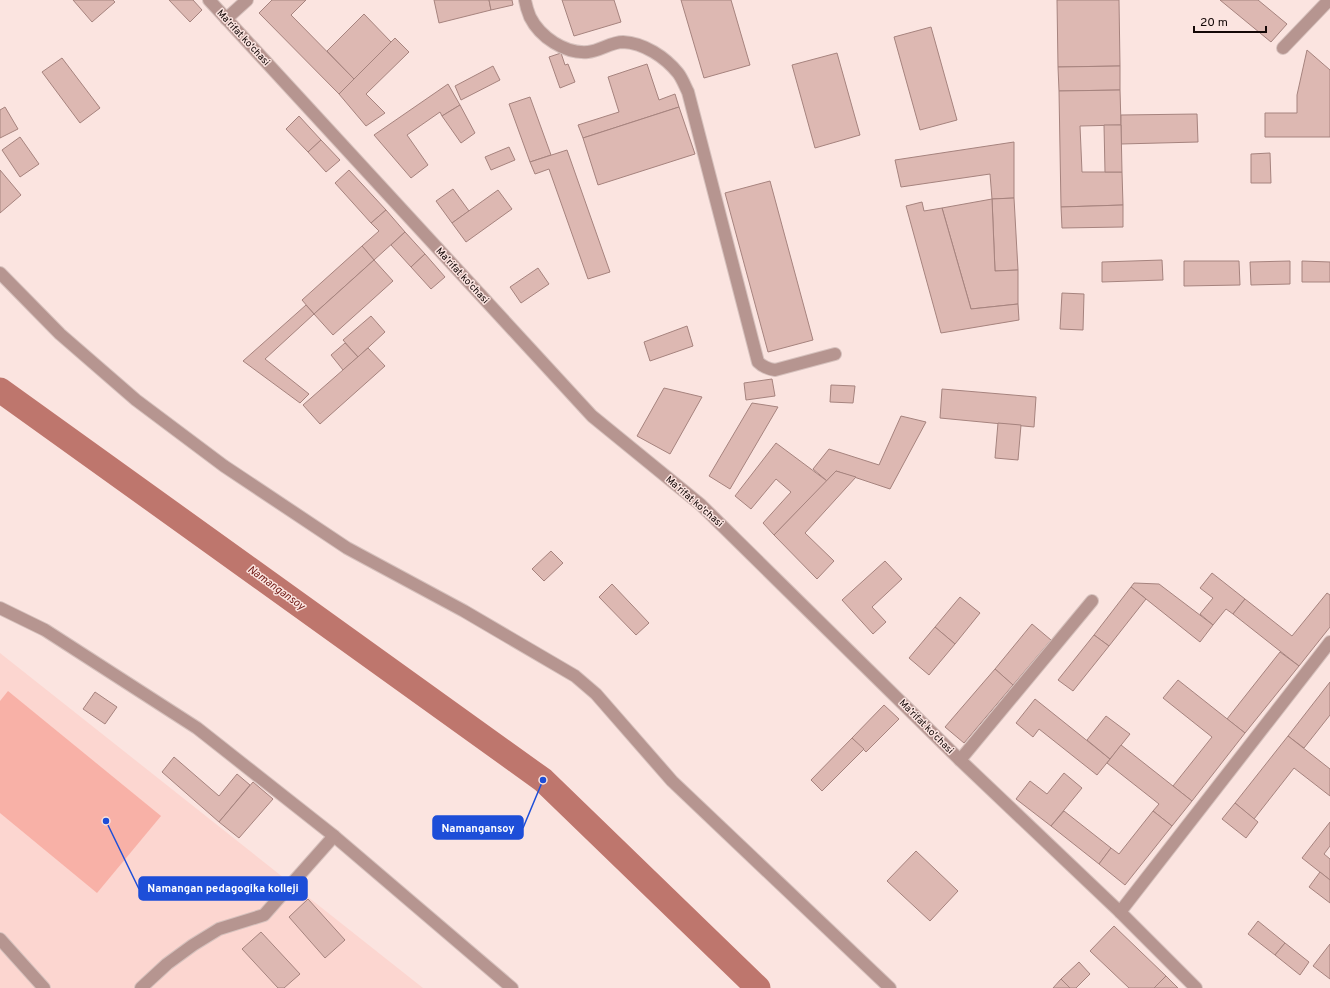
<svg xmlns="http://www.w3.org/2000/svg" width="1330" height="988" font-family="Overpass,sans-serif">
  <rect width="100%" height="100%" fill="#fbe4e0"/>
  <!-- built -->
  <polygon fill="#fcd6d0" points="0,653 423,988 0,988"/>
  <!-- green -->
  <polygon fill="#f8b1a7" points="8,691 161,816 97,893 0,813 0,701"/>
  <g fill="none" stroke-linecap="round" stroke-linejoin="round">
    <!-- canal -->
    <polyline stroke="#be766d" stroke-width="25" points="0,390 543,780 758,988"/>
  </g>
  <!-- building -->
  <g fill="#ddb8b2" stroke="#a6837e">
    <polygon points="73,0 113,0 115,2 92,22"/>
    <polygon points="169,0 193,0 202,10 190,22"/>
    <polygon points="272,0 306,0 291,15 354,79 339,94 259,13"/>
    <polygon points="434,0 489,0 491,10 439,23"/>
    <polygon points="489,0 512,0 513,5 491,10"/>
    <polygon points="562,0 614,0 621,22 574,36"/>
    <polygon points="681,0 731,0 750,65 704,78"/>
    <polygon points="1057,0 1119,0 1120,66 1058,67"/>
    <polygon points="1220,0 1258,0 1287,24 1271,42"/>
    <polygon points="364,14 391,42 354,79 327,51"/>
    <polygon points="931,27 957,120 920,130 894,37"/>
    <polygon points="395,38 409,52 366,94 385,113 366,126 339,94"/>
    <polygon points="1307,50 1330,70 1330,137 1265,137 1265,113 1297,113 1297,95"/>
    <polygon points="561,53 565,65 568,64 575,82 560,88 549,57"/>
    <polygon points="837,53 860,135 815,148 792,65"/>
    <polygon points="62,58 100,108 80,123 42,72"/>
    <polygon points="647,64 659,100 675,94 679,107 583,138 578,125 619,112 608,77"/>
    <polygon points="493,66 500,80 461,100 455,86"/>
    <polygon points="1120,66 1120,90 1059,91 1058,67"/>
    <polygon points="448,84 460,105 442,116 440,112 407,135 428,165 411,178 374,135"/>
    <polygon points="1120,90 1121,125 1080,126 1082,172 1122,172 1123,205 1061,207 1059,91"/>
    <polygon points="530,97 551,155 530,162 509,104"/>
    <polygon points="460,105 475,133 461,143 442,116"/>
    <polygon points="5,107 18,129 0,138 0,110"/>
    <polygon points="679,107 695,154 598,185 583,138"/>
    <polygon points="1197,114 1198,142 1121,144 1121,115"/>
    <polygon points="299,116 321,140 308,152 286,129"/>
    <polygon points="1104,125 1121,125 1122,172 1105,172"/>
    <polygon points="20,137 39,164 20,177 2,150"/>
    <polygon points="321,140 340,160 326,172 308,152"/>
    <polygon points="1014,142 1014,198 992,199 990,174 901,187 895,160"/>
    <polygon points="509,147 515,160 491,170 485,157"/>
    <polygon points="567,150 610,272 588,279 549,169 535,174 530,162"/>
    <polygon points="1270,153 1271,183 1251,183 1251,154"/>
    <polygon points="0,170 21,195 0,213"/>
    <polygon points="349,170 386,210 371,223 335,183"/>
    <polygon points="770,181 813,340 768,352 725,193"/>
    <polygon points="453,189 469,211 452,223 436,201"/>
    <polygon points="498,190 512,209 466,242 452,223"/>
    <polygon points="1014,198 1018,270 995,271 992,199"/>
    <polygon points="992,199 995,271 1018,270 1018,304 971,309 942,208"/>
    <polygon points="922,202 924,211 942,208 971,309 1018,304 1019,320 941,333 906,206"/>
    <polygon points="1123,205 1123,227 1062,228 1061,207"/>
    <polygon points="386,210 405,232 374,260 362,246 379,231 371,223"/>
    <polygon points="405,232 425,254 411,267 391,245"/>
    <polygon points="362,246 374,260 314,314 302,300"/>
    <polygon points="425,254 445,277 431,289 411,267"/>
    <polygon points="374,260 393,281 333,335 314,314"/>
    <polygon points="1162,260 1163,280 1102,282 1102,262"/>
    <polygon points="1184,261 1239,261 1240,285 1184,286"/>
    <polygon points="1290,261 1290,284 1251,285 1250,262"/>
    <polygon points="1302,261 1330,262 1330,282 1302,282"/>
    <polygon points="538,268 549,284 521,303 510,287"/>
    <polygon points="1062,293 1084,294 1083,330 1060,329"/>
    <polygon points="306,305 314,314 265,359 309,394 300,403 243,361"/>
    <polygon points="371,316 385,332 358,357 343,340"/>
    <polygon points="687,326 693,346 650,361 644,342"/>
    <polygon points="345,343 358,357 343,370 331,355"/>
    <polygon points="368,348 385,366 320,424 303,405"/>
    <polygon points="772,379 775,396 746,400 744,383"/>
    <polygon points="831,385 855,386 853,403 830,402"/>
    <polygon points="664,388 702,397 670,454 637,436"/>
    <polygon points="942,389 1036,397 1034,427 940,418"/>
    <polygon points="752,403 778,407 730,489 709,476"/>
    <polygon points="901,416 926,422 890,489 836,471 827,481 813,469 829,449 879,465"/>
    <polygon points="998,423 1021,425 1018,460 995,458"/>
    <polygon points="776,443 827,481 774,535 763,523 791,492 776,479 751,509 735,496"/>
    <polygon points="836,471 856,477 805,533 834,561 817,579 774,535"/>
    <polygon points="551,551 563,563 544,581 532,569"/>
    <polygon points="885,561 902,579 872,607 886,622 873,634 842,600"/>
    <polygon points="1212,573 1245,599 1233,614 1226,609 1213,625 1200,614 1213,598 1200,588"/>
    <polygon points="1134,583 1159,584 1213,625 1200,642 1131,587"/>
    <polygon points="612,584 649,623 636,635 599,597"/>
    <polygon points="1131,587 1146,599 1109,646 1094,635"/>
    <polygon points="1327,593 1330,595 1330,627 1299,666 1233,614 1245,599 1292,636"/>
    <polygon points="960,597 980,613 955,644 935,627"/>
    <polygon points="1032,624 1051,640 1013,685 995,669"/>
    <polygon points="935,627 955,644 929,675 909,658"/>
    <polygon points="1094,635 1109,646 1073,691 1058,680"/>
    <polygon points="1280,652 1299,666 1245,733 1227,719"/>
    <polygon points="995,669 1013,685 964,743 945,727"/>
    <polygon points="1178,680 1245,733 1192,801 1173,786 1212,737 1163,698"/>
    <polygon points="1330,682 1330,715 1304,748 1288,736"/>
    <polygon points="95,692 117,707 105,724 83,709"/>
    <polygon points="1035,699 1110,759 1097,775 1039,729 1033,737 1016,723"/>
    <polygon points="884,705 899,719 866,752 852,738"/>
    <polygon points="1106,716 1130,734 1110,759 1087,740"/>
    <polygon points="1288,736 1330,769 1330,796 1294,768 1254,819 1235,803"/>
    <polygon points="852,738 864,749 822,791 811,780"/>
    <polygon points="1121,745 1192,801 1172,826 1153,811 1159,804 1107,763"/>
    <polygon points="174,757 219,796 237,774 250,785 219,822 162,772"/>
    <polygon points="1064,773 1082,788 1051,826 1016,799 1030,781 1047,794"/>
    <polygon points="253,782 273,799 239,838 219,822"/>
    <polygon points="1235,803 1258,822 1246,838 1222,819"/>
    <polygon points="1064,811 1111,848 1099,864 1051,826"/>
    <polygon points="1153,811 1172,826 1125,885 1099,864 1111,848 1119,854"/>
    <polygon points="1330,822 1330,846 1324,854 1330,859 1330,880 1302,858"/>
    <polygon points="916,851 958,891 930,921 887,881"/>
    <polygon points="1320,872 1330,880 1330,903 1309,887"/>
    <polygon points="308,899 345,940 325,958 289,917"/>
    <polygon points="1258,921 1285,943 1275,955 1248,934"/>
    <polygon points="1114,926 1166,976 1154,988 1129,988 1090,951"/>
    <polygon points="261,932 300,974 284,988 278,988 242,949"/>
    <polygon points="1285,943 1309,962 1300,975 1275,955"/>
    <polygon points="1330,944 1330,979 1313,966"/>
    <polygon points="1079,962 1090,974 1076,988 1070,988 1061,979"/>
    <polygon points="1166,976 1178,988 1154,988"/>
    <polygon points="1061,979 1070,988 1053,988"/>
  </g>
  <g fill="none" stroke-linecap="round" stroke-linejoin="round">
    <!-- minor casing -->
    <g stroke="#d6c1bd" stroke-width="14">
      <g id="minor">
        <polyline points="209,0 592,416 701,505 960,760 1120,912 1196,988"/>
        <path d="M525,0C526,6 528,12 530,17C540,37 565,54 588,52C600,51 611,42 623,42C644,43 665,57 678,73C682,78 685,86 688,92L758,362C763,367 768,369 775,370L835,354"/>
        <polyline points="226,19 247,0"/>
        <polyline points="1283,48 1329,0"/>
        <polyline points="0,273 60,334 136,400 224,466 347,548 464,611 575,676 596,694 672,781 890,988"/>
        <polyline points="0,608 45,630 197,728 334,836 512,988"/>
        <polyline points="960,760 1092,601"/>
        <polyline points="1120,912 1330,642"/>
        <polyline points="0,939 44,988"/>
        <polyline points="141,988 167,964 193,945 219,929 264,915 334,836"/>
      </g>
    </g>
    <!-- minor -->
    <use href="#minor" stroke="#b69590" stroke-width="12"/>
  </g>
  <g text-anchor="middle" dominant-baseline="central" stroke-width="3" stroke-linejoin="round" paint-order="stroke">
    <!-- street labels -->
    <g font-size="10" fill="#140807" stroke="#fbe4e0">
      <text transform="translate(243 38) rotate(47)">Maʼrifat ko'chasi</text>
      <text transform="translate(462 276) rotate(47)">Maʼrifat ko'chasi</text>
      <text transform="translate(694 502) rotate(41)">Maʼrifat ko'chasi</text>
      <text transform="translate(926 727) rotate(45)">Maʼrifat ko'chasi</text>
    </g>
    <!-- water labels -->
    <g font-size="11" font-style="italic" fill="#701914" stroke="#fbe4e0">
      <text transform="translate(276 588) rotate(36)">Namangansoy</text>
    </g>
  </g>
  <!-- callouts -->
  <path fill="none" stroke="#1d4ed8" stroke-width="1.5" d="M543 780L523 828M106 821L139 889"/>
  <g fill="#1d4ed8" stroke="#fbe4e0" stroke-width="1.5">
    <circle cx="543" cy="780" r="4"/>
    <circle cx="106" cy="821" r="4"/>
  </g>
  <g fill="#1d4ed8" stroke="#1d4ed8" stroke-width="1.5">
    <rect x="433" y="816" width="90" height="23" rx="4"/>
    <rect x="139" y="877" width="168" height="23" rx="4"/>
  </g>
  <g font-size="11" text-anchor="middle" font-weight="bold" fill="#fff">
    <text x="478" y="832">Namangansoy</text>
    <text x="223" y="892">Namangan pedagogika kolleji</text>
  </g>
  <!-- scale -->
  <path d="M1194 26v6h72v-6" fill="none" stroke="#140807" stroke-width="2"/>
  <text x="1200" y="26" font-size="12" fill="#140807" stroke="#fbe4e0" stroke-width="3" paint-order="stroke">20 m</text>
</svg>
